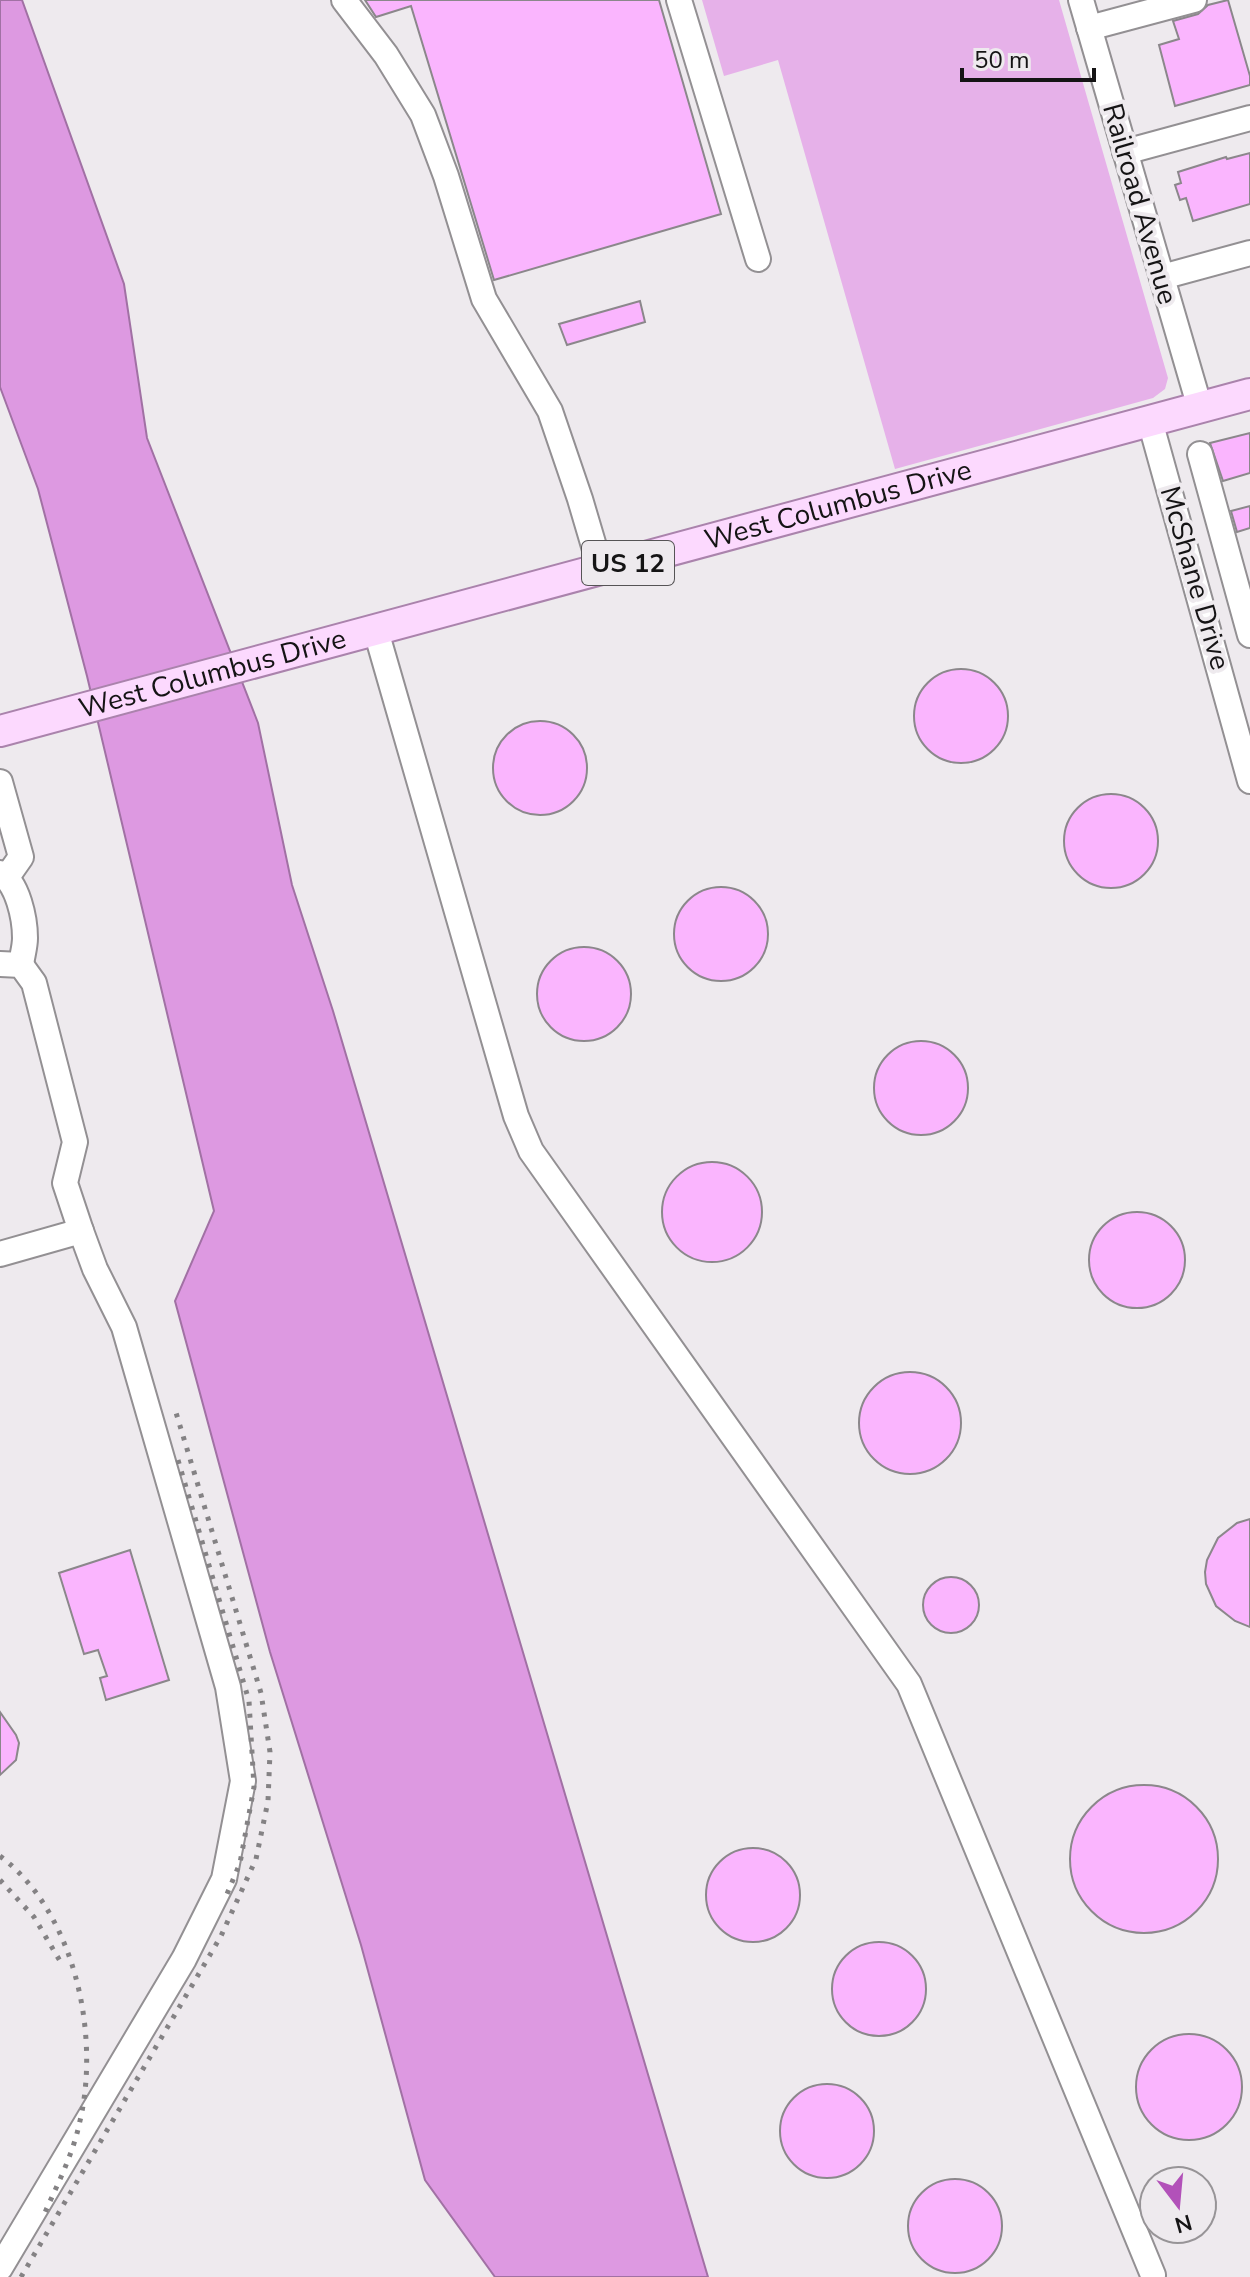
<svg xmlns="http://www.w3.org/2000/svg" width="1250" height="2277" font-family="'Nunito Sans',sans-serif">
  <rect width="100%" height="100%" fill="#eeeaee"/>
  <!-- green -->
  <polygon fill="#e6b1e9" points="702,0 1059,0 1168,378 1165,389 1153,398 895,469 778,60 724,76"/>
  <!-- water -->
  <polygon fill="#dd99e1" stroke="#a171a4" stroke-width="2" points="0,0 22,0 124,284 147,438 258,723 292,885 333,1011 708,2277 495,2277 425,2180 361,1945 270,1652 175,1301 214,1211 87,676 38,489 0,387"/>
  <!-- building -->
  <g fill="#fab5fe" stroke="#8b878b" stroke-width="2">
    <polygon points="365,0 659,0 721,214 494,280 411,6 376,17"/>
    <polygon points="1228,0 1250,76 1250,85 1175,106 1159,45 1179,39 1173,21 1198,14 1208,5"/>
    <polygon points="1250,153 1250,204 1193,221 1186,198 1180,200 1175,185 1181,183 1178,172 1226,157 1227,159"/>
    <polygon points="640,301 645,322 567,345 559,324"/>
    <polygon points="1250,433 1250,473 1223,481 1210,443"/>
    <polygon points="1250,506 1250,528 1237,532 1231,511"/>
    <circle cx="961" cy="716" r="47"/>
    <circle cx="540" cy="768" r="47"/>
    <circle cx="1111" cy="841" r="47"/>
    <circle cx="721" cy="934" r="47"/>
    <circle cx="584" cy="994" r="47"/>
    <circle cx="921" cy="1088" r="47"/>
    <circle cx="712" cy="1212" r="50"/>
    <circle cx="1137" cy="1260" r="48"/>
    <circle cx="910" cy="1423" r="51"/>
    <polygon points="1250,1519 1250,1627 1235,1621 1216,1606 1206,1584 1205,1572 1207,1560 1218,1538 1237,1523"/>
    <polygon points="130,1550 169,1680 106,1700 100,1678 107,1676 98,1650 84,1654 59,1573"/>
    <circle cx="951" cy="1605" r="28"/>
    <polygon points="0,1712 16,1735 19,1743 16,1760 0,1775"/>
    <circle cx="1144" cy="1859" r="74"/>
    <circle cx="753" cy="1895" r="47"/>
    <circle cx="879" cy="1989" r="47"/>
    <circle cx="1189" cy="2087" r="53"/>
    <circle cx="827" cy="2131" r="47"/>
    <circle cx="955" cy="2226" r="47"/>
  </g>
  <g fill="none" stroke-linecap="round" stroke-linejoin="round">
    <!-- minor casing -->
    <g stroke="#939093" stroke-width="28">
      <g id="minor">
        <polyline points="344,0 386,55 423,115 446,176 484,299 550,411 580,499 601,570"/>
        <polyline points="679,0 758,259"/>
        <polyline points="1081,0 1200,408"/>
        <polyline points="1089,28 1194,0"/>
        <polyline points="1125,152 1250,118"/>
        <polyline points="1162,277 1250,253"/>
        <polyline points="1150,421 1250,781"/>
        <polyline points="1200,454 1250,635"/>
        <polyline points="376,631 516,1116 531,1151 909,1684 1153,2275"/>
        <polyline points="0,782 21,857 7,877"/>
        <path d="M0,873C18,883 25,919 25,938C25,947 22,956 21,965"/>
        <polyline points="0,964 21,965 34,983 75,1142 65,1183 81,1231 0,1254"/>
        <polyline points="0,2268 184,1959 224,1879 243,1781 228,1687 124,1327 95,1269 81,1231"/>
      </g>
    </g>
    <!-- major casing -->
    <g stroke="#aa83ac" stroke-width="34">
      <g id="major">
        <path id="s1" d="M0,731L1250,394"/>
      </g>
    </g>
    <!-- minor -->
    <use href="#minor" stroke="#fff" stroke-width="24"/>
    <!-- major -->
    <use href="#major" stroke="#fcd9fe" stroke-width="30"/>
    <!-- rail -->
    <g stroke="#848284" stroke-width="5" stroke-dasharray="4 8" stroke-linecap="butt">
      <polyline points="178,1460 249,1701 254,1787 240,1863 227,1894"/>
      <path d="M0,1856C76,1913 101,2038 79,2125C72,2157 56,2187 43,2217"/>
      <polyline points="0,1880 34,1917 60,1961"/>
      <polyline points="21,2277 221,1936 256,1859 268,1801 270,1752 261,1693 174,1406"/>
    </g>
  </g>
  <g text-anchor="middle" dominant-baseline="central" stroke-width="8" stroke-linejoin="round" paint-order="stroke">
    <!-- shield labels -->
    <rect fill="#eeeaee" stroke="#565456" stroke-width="2" x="582" y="541" width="92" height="44" rx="6"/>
    <g font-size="26" font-weight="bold" fill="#151415">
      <text x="628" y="563">US 12</text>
    </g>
    <!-- street labels -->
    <g font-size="28" fill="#151415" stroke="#eeeaee">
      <text transform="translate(1140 204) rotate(74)">Railroad Avenue</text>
      <text stroke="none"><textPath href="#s1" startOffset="868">West Columbus Drive</textPath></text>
      <text transform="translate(1195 578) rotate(74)">McShane Drive</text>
      <text stroke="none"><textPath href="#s1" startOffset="220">West Columbus Drive</textPath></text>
    </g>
  </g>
  <!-- north arrow -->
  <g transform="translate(1178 2205) rotate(164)"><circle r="38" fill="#eeeaee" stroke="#979497" stroke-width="2"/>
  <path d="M0-6L14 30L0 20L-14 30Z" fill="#b251b9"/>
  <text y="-12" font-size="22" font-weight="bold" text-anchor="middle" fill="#151415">N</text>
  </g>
  <!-- scale -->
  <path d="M962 68v12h132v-12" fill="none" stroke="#151415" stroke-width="4"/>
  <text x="974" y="68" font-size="24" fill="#151415" stroke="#eeeaee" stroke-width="6" paint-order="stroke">50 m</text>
</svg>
